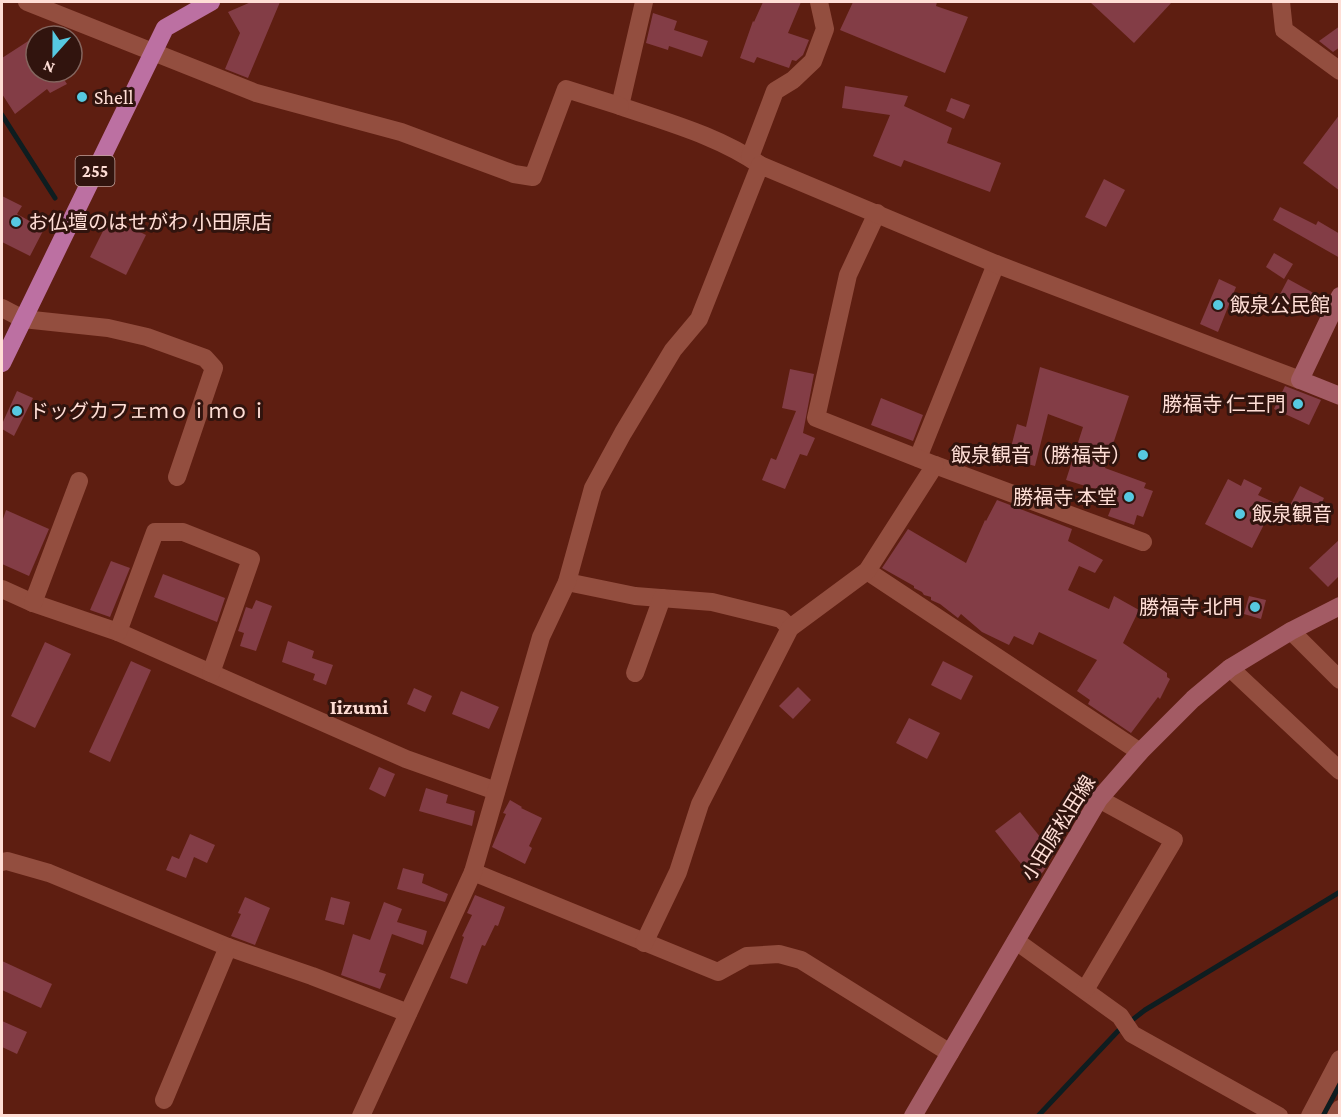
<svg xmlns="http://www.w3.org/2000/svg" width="1341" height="1117" font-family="'Crimson Pro','Noto Sans JP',serif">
  <rect width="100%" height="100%" fill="#5e1e11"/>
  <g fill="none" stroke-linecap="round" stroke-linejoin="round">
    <!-- stream -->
    <g stroke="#0e1d20" stroke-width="5">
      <polyline points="2,115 55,198"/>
      <polyline points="1038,1116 1118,1031 1145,1010 1340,892"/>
      <polyline points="1323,1116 1340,1084"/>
    </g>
  </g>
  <!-- building -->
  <g fill="#833d46">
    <polygon points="251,2 280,2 248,78 225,69 240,33 228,12"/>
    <polygon points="763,2 801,2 788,33 809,40 803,55 796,61 792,60 789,68 757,57 754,63 740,58 753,21 754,22"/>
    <polygon points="853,2 937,2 936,6 968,17 945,73 840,30"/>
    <polygon points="1090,2 1172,2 1134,43"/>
    <polygon points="653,13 677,21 674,30 708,41 702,57 669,46 668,50 646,43"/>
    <polygon points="1340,26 1340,47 1333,52 1319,41"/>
    <polygon points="36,36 36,72 59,72 67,84 50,93 47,89 15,114 2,94 2,58"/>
    <polygon points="845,86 908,96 904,106 952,128 947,143 1001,163 990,192 904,160 901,167 873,156 890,115 842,108"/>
    <polygon points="951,98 970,105 964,119 946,111"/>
    <polygon points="1340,114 1340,191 1303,163"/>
    <polygon points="1104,179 1125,190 1106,227 1085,217"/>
    <polygon points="2,196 22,206 17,214 44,229 30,256 2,242"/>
    <polygon points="1280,207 1316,225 1318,221 1340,234 1340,258 1273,220"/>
    <polygon points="110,217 146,235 126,275 90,257"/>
    <polygon points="1274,253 1293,264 1284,279 1266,267"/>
    <polygon points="1219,279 1236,287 1218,332 1200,324"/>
    <polygon points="1288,279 1319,296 1309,315 1278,298"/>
    <polygon points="1040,367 1129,396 1105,468 1146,483 1144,488 1153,491 1143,517 1137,515 1134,525 1108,516 1112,506 1104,504 1108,493 1066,480 1083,427 1048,414 1035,466 1008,459 1017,424 1026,427"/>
    <polygon points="790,369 814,374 803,433 815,438 807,456 800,454 785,489 762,480 771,458 776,460 796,411 782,408"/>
    <polygon points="1285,386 1321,400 1309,425 1274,409"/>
    <polygon points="17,391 33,398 14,436 2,429 2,424"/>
    <polygon points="881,398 923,415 913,441 871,425"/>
    <polygon points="1228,479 1241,486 1244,479 1262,488 1258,495 1275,503 1252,548 1205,524"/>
    <polygon points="1300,486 1324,498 1313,521 1288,509"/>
    <polygon points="997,500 1072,529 1068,541 1103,560 1095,573 1079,566 1068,590 1109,609 1114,596 1139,610 1123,643 1167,673 1167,677 1170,679 1160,699 1158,697 1131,733 1088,704 1090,700 1077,691 1097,660 1039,632 1033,645 1014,636 1009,645 982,632 961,614 958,618 940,604 931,600 931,597 924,595 922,592 914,588 914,586 882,568 908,529 966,563 985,520 986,521"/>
    <polygon points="6,510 49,529 29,576 2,564 2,522"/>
    <polygon points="1340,539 1340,575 1328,587 1309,568"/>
    <polygon points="111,561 130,568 110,617 90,610"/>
    <polygon points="163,574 225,598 217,622 154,597"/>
    <polygon points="1249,596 1266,600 1261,619 1244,614"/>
    <polygon points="256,600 272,606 256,651 240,646 244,633 238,631 246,607 252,609"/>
    <polygon points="288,641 314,651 312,658 333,665 326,685 313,680 315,674 282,662"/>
    <polygon points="45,642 71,654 35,728 11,716"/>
    <polygon points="131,661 151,670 110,762 89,752"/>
    <polygon points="943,661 973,676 961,700 931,685"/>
    <polygon points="798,687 811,700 793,719 779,706"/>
    <polygon points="414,688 432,696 425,712 407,704"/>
    <polygon points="461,691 499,707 489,729 452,714"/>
    <polygon points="909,718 940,733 927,759 896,743"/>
    <polygon points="379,767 395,774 385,797 369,789"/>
    <polygon points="426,788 448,795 446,803 475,811 472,826 419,811"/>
    <polygon points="510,800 522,807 521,808 542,818 529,846 532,848 525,864 492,847 506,814 503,813"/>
    <polygon points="1020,812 1054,854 1043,872 1034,880 995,831"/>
    <polygon points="190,834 215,845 207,863 194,857 186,878 166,870 172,856 179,859"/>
    <polygon points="403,868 424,874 422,883 448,894 445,902 397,889"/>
    <polygon points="475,895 505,907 498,926 495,925 485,946 482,945 467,984 450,978 464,937 462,936 472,915 467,913"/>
    <polygon points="245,897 270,908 255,945 231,936 241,914 238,913"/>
    <polygon points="331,897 350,902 344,925 325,920"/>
    <polygon points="384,902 402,909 397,922 427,931 423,945 392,934 379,972 386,974 380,989 341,975 353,934 370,940"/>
    <polygon points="2,961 52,984 41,1008 2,990"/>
    <polygon points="2,1021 27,1032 17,1054 2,1047"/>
  </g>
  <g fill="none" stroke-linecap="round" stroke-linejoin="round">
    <!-- minor -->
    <g stroke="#934e3f" stroke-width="18">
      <path d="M644,2L620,106C666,122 719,136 760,165"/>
      <polyline points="1281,2 1284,30 1340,71"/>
      <polyline points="153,52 256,93 401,132 514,174 533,177 566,89 620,106"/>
      <polyline points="750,157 775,91 793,80 813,61 825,29 819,2"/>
      <polyline points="2,308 23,319 108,328 147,337 205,358 214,368 177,477"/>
      <polyline points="918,458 996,264"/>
      <polyline points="935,465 1143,542"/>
      <polyline points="867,571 1140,752"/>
      <polyline points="567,582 635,596 712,602 781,619 790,628"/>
      <polyline points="2,589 33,603 118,632 406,759 496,791"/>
      <polyline points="33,603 79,481"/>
      <polyline points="1291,631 1340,680"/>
      <polyline points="118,632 155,532 183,532 251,559 211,673"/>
      <polyline points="1230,668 1340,771"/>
      <polyline points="635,673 662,598"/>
      <polyline points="2,862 7,861 49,873 228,947 312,976 408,1013"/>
      <polyline points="473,872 718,972 747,956 779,954 801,960 950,1053"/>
      <polyline points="1016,941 1120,1016 1132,1034 1279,1116"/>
      <polyline points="644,943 678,872 700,804 790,628 867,571 935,465 816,418 848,275 877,213"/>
      <polyline points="1085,990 1174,840 1099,799"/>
      <polyline points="164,1100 228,947"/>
      <polyline points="361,1116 473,872 541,637 567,582 593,488 623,433 673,350 699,319 760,165 996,264 1300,380"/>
      <polyline points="1310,1116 1340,1059"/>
      <polyline points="1336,1116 1340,1109"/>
    </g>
    <!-- tertiary -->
    <polyline stroke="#934e3f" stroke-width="18" points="27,2 153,52"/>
    <!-- secondary -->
    <g stroke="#a35b64" stroke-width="18">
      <polyline points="1340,296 1300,380 1340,396"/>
      <polyline points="913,1116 1099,799 1140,752 1193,699 1230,668 1291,631 1340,606"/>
    </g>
    <!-- trunk -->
    <polyline stroke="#bc70a2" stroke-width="18" points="2,363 165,28 211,2"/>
  </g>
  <!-- markers -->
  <g fill="#56c9e1" stroke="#31140e" stroke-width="2">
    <circle cx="82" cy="97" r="6"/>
    <circle cx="16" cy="222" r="6"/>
    <circle cx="1218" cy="305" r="6"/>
    <circle cx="1298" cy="404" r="6"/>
    <circle cx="17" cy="411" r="6"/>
    <circle cx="1143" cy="455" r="6"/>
    <circle cx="1129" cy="497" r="6"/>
    <circle cx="1240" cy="514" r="6"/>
    <circle cx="1255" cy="607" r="6"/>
  </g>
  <g text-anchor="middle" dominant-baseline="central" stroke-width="6" stroke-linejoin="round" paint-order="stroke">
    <!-- shield labels -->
    <rect fill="#31140e" stroke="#c1a19a" stroke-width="1.5" x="75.5" y="156" width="39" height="30" rx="4.5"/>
    <g font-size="18" font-weight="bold" fill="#ffded6">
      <text x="95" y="171">255</text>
    </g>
    <!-- poi labels -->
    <g font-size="20" fill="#ffded6" stroke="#31140e" text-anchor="start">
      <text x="94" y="97">Shell</text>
      <text x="28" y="222">お仏壇のはせがわ 小田原店</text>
      <text x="1230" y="305">飯泉公民館</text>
      <text x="1286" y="404" text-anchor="end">勝福寺 仁王門</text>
      <text x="29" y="411">ドッグカフェｍｏｉｍｏｉ</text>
      <text x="1131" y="455" text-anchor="end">飯泉観音（勝福寺）</text>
      <text x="1117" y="497" text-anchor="end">勝福寺 本堂</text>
      <text x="1252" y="514">飯泉観音</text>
      <text x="1243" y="607" text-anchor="end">勝福寺 北門</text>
    </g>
    <!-- street labels -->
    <g font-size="20" fill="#ffded6" stroke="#31140e">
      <text transform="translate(1058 828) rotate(-58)">小田原松田線</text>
    </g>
    <!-- neighbourhood labels -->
    <g font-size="21" font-weight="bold" fill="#fddcd4" stroke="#31140e">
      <text x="359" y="707">Iizumi</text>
    </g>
  </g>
  <!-- border -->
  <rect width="1341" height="1117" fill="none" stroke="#ffded6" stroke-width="6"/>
  <!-- north arrow -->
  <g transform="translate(54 54) rotate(201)"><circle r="28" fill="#31140e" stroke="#83655e" stroke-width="1.5"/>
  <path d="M0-4.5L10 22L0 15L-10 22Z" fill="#56c9e1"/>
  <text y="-9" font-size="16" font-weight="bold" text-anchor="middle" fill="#ffded6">N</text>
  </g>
</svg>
